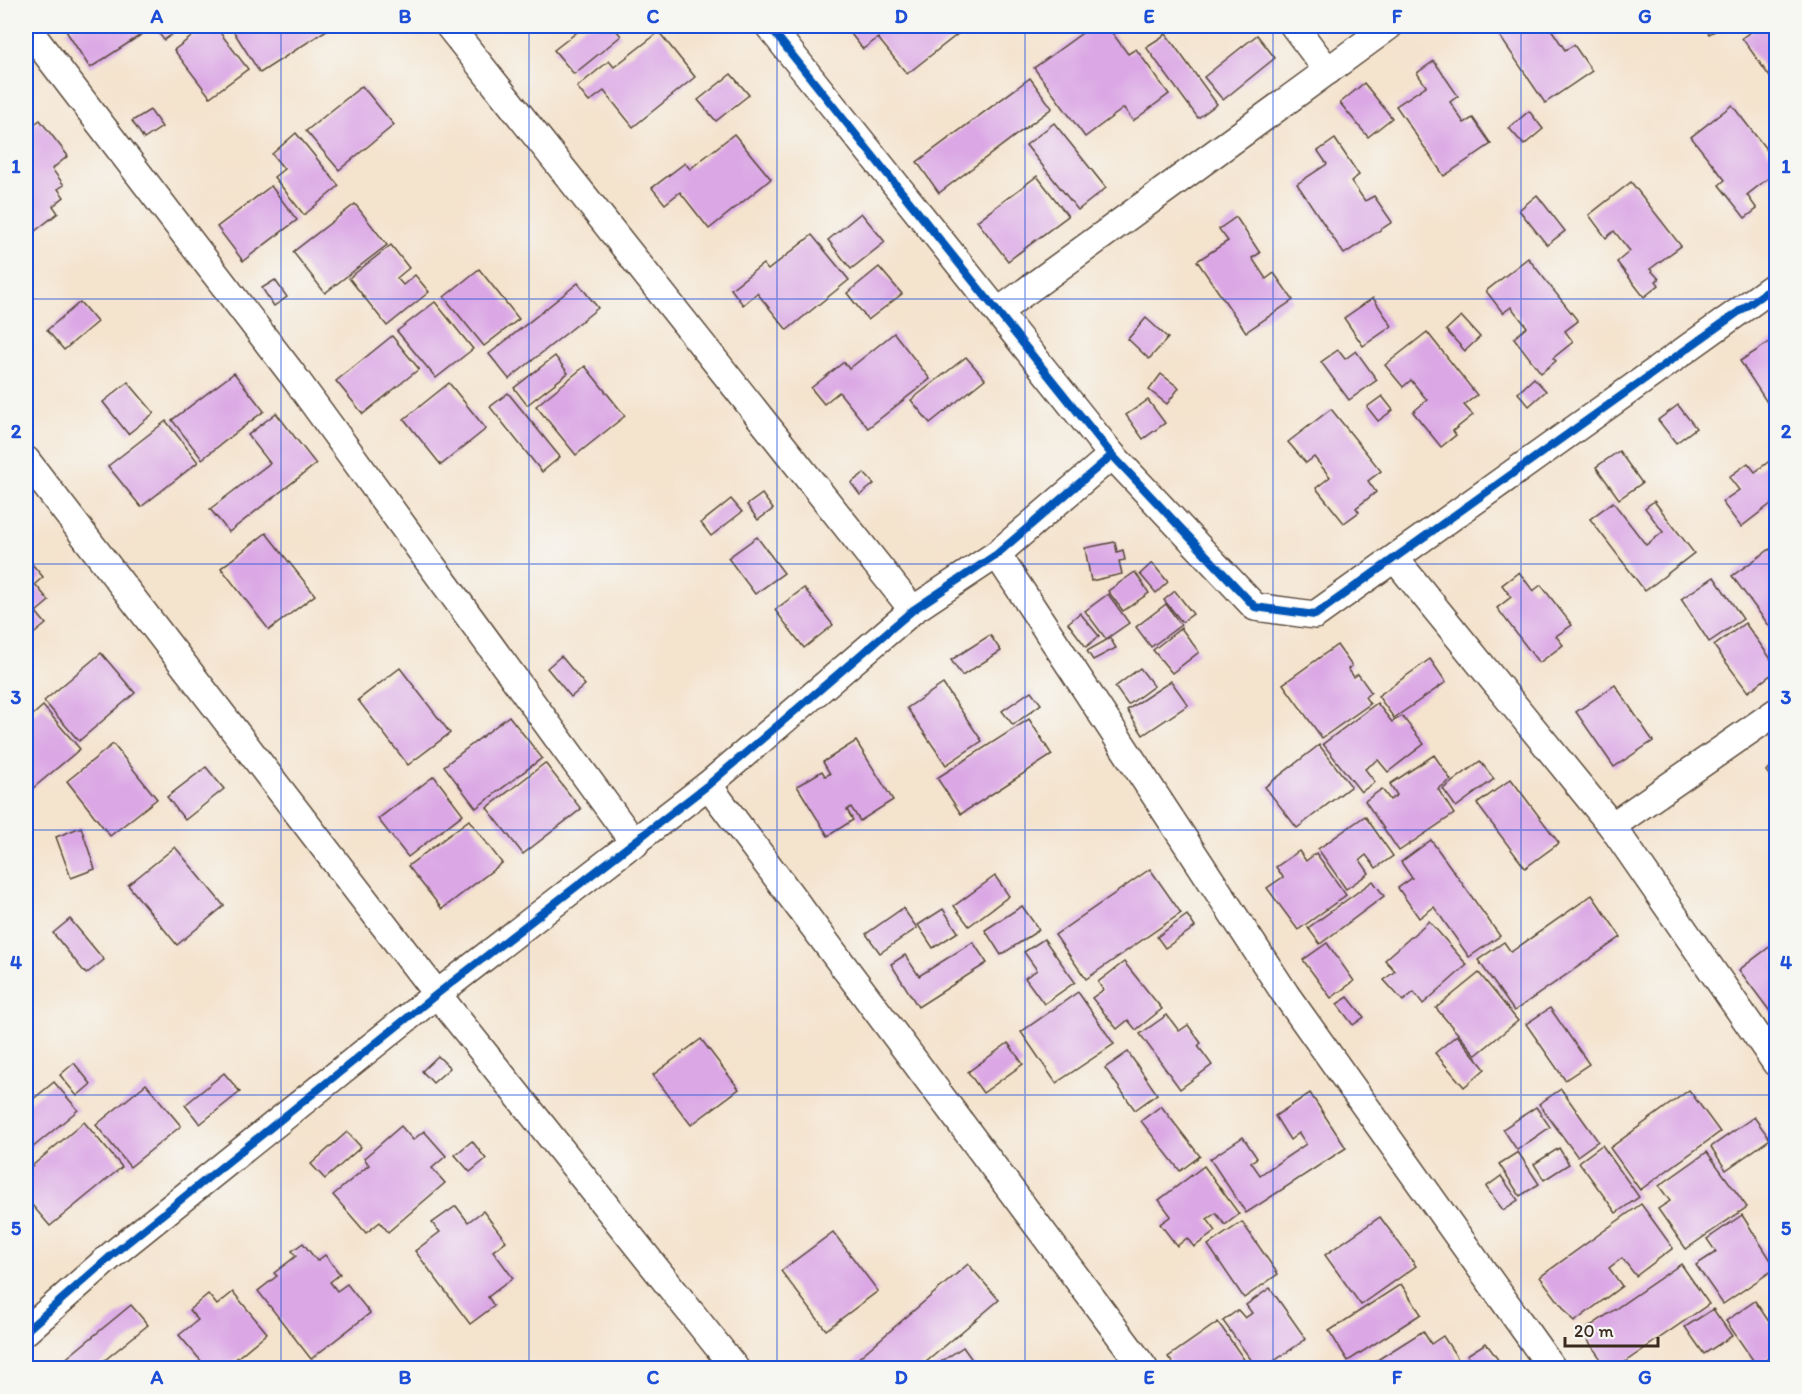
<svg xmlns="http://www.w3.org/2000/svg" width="1802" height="1394" font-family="Itim,sans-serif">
  <rect width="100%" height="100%" fill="#f6f6f2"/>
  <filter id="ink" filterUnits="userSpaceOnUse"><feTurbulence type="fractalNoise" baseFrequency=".0167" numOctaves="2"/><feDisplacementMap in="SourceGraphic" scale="12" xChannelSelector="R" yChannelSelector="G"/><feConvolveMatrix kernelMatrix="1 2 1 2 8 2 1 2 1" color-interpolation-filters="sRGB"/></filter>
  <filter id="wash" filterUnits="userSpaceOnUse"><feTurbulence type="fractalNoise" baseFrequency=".008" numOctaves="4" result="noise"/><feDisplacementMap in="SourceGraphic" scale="24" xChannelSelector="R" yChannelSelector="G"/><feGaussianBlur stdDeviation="1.35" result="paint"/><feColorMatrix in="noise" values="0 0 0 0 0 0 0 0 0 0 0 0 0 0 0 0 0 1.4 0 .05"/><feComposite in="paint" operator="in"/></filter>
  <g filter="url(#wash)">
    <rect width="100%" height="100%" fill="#f4e3cd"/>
    <g id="blocks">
      <!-- building -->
      <g fill="#dba8e5">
        <polygon points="75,26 144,26 147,31 90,68 66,31"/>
        <polygon points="153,26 184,26 164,40"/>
        <polygon points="206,26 215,26 248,69 210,97 174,50"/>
        <polygon points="238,26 333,26 260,73 232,29"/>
        <polygon points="585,26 613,26 621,36 574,74 554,50"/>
        <polygon points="861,26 968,26 907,74 878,38 863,49 851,34"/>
        <polygon points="1092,26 1107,26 1128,54 1136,49 1169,94 1133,121 1124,108 1085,137 1034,68"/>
        <polygon points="1507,26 1556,26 1551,29 1565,50 1574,45 1592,71 1545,103 1497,32"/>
        <polygon points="1693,26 1724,26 1709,34 1704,26 1696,31"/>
        <polygon points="1759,26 1771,26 1776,32 1776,77 1772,80 1742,38"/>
        <polygon points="659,32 695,77 633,127 604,91 589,102 577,87 609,61 614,67"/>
        <polygon points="1166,34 1217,104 1198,118 1146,47"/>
        <polygon points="1257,35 1275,58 1223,100 1204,77"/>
        <polygon points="1434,61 1458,96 1450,102 1464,123 1473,118 1491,144 1444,176 1396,106 1426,86 1417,73"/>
        <polygon points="731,74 749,95 716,121 698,100"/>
        <polygon points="1030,78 1052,108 939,193 917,162"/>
        <polygon points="1364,83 1392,118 1368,137 1340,103"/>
        <polygon points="362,86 394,125 339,170 306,131"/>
        <polygon points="1732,105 1776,162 1776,172 1747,195 1757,209 1745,218 1719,185 1725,180 1691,137"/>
        <polygon points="150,110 162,127 144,139 132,121"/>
        <polygon points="1529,111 1543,129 1524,145 1509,128"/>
        <polygon points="27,118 33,125 40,120 68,156 52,169 64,185 58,189 64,197 53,206 58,213 26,238"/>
        <polygon points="1054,123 1106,188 1078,210 1026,145"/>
        <polygon points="296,133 339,186 304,215 274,177 284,169 272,154"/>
        <polygon points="734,134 771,179 709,229 680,192 665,204 652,188 685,163 690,169"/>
        <polygon points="1335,139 1359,175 1351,181 1365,201 1374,196 1392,222 1344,254 1297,184 1327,164 1318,151"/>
        <polygon points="1037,176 1068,216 1008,261 977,221"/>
        <polygon points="1631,182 1681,246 1650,269 1659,279 1656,281 1659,285 1644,297 1617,262 1630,251 1614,231 1606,238 1589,215"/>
        <polygon points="271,186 297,220 243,261 217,227"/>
        <polygon points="1537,195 1565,231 1547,245 1519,210"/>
        <polygon points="355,204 387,245 325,293 293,252"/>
        <polygon points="861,213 885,242 851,269 828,240"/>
        <polygon points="1236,217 1260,253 1252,258 1266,279 1274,273 1293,300 1246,332 1197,261 1228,241 1219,229"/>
        <polygon points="812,235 849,280 787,330 757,293 743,305 731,289 763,264 768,270"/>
        <polygon points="391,245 409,268 397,278 403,285 415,275 429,292 387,326 349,278"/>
        <polygon points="1528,258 1578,321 1565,331 1573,342 1553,358 1556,361 1541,373 1514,338 1527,327 1511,307 1503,313 1486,291"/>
        <polygon points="879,267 902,294 868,320 847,293"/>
        <polygon points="479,269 519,319 484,346 444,297"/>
        <polygon points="275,280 287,297 274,306 262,288"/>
        <polygon points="578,283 598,308 509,379 489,354"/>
        <polygon points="1373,298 1392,326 1363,346 1344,318"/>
        <polygon points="80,302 97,322 64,350 47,330"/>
        <polygon points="435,302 473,349 436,378 397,331"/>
        <polygon points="1461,316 1480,337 1465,351 1446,330"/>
        <polygon points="1146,318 1168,338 1149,359 1128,339"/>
        <polygon points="1427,332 1477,395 1464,405 1473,415 1453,431 1456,435 1441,447 1413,412 1427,400 1411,380 1403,387 1385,365"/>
        <polygon points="894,333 930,379 868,428 839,392 824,404 811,388 844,362 849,369"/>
        <polygon points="392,336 419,369 363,414 336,381"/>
        <polygon points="1776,338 1776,407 1772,410 1740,361"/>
        <polygon points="1338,350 1345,359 1356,351 1377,380 1349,400 1321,362"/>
        <polygon points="555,356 568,373 527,405 514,388"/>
        <polygon points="966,357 985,379 930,423 911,400"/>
        <polygon points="585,366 625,416 576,455 536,406"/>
        <polygon points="234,373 264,411 202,459 172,420"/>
        <polygon points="1161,374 1179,388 1167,404 1149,390"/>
        <polygon points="1534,378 1546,391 1529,406 1518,393"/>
        <polygon points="128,382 154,413 128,434 103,402"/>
        <polygon points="449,383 486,429 441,465 404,419"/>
        <polygon points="508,393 560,457 542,472 490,407"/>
        <polygon points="1382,396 1393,410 1378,421 1367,407"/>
        <polygon points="1148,400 1165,423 1143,439 1126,415"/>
        <polygon points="1678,405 1696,428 1676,443 1658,420"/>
        <polygon points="1331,409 1381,471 1368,481 1376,492 1356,508 1359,512 1344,523 1316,488 1330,477 1314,457 1306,463 1288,442"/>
        <polygon points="276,413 316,464 229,532 210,509 270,463 248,435"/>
        <polygon points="166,421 198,462 141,507 108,466"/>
        <polygon points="1619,451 1642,483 1619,499 1596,467"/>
        <polygon points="1776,456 1776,500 1741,527 1722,502 1739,490 1729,477 1748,463 1755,472"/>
        <polygon points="864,473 874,484 860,495 851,483"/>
        <polygon points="762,494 773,509 758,520 747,505"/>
        <polygon points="731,499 742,512 711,536 701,523"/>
        <polygon points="1654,501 1694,553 1645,591 1590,519 1613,502 1646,545 1663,532 1645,508"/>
        <polygon points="266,533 315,595 269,630 221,568"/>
        <polygon points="757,537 784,573 755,594 728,558"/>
        <polygon points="1115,542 1117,552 1123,550 1125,560 1119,561 1122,574 1091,581 1085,548"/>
        <polygon points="1770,549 1776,558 1776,635 1732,576"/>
        <polygon points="26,557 43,577 35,584 49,601 36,612 46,624 26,640"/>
        <polygon points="1152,563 1168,582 1156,593 1140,574"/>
        <polygon points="1135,572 1149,593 1123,611 1108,591"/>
        <polygon points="1519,572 1533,591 1541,585 1572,625 1556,636 1563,645 1539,663 1497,608 1511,597 1502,585"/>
        <polygon points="1714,577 1743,619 1709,642 1681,599"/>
        <polygon points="804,588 833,625 804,648 775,610"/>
        <polygon points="1175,591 1193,614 1182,622 1164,600"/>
        <polygon points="1108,594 1129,623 1106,639 1085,611"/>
        <polygon points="1166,604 1181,625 1151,647 1136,627"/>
        <polygon points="1080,613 1099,636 1086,647 1068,623"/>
        <polygon points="1745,623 1776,666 1776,671 1748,692 1714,646"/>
        <polygon points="1181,628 1199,652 1172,673 1153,650"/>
        <polygon points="990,635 1001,651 962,676 951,660"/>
        <polygon points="1110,638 1116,648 1093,660 1087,651"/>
        <polygon points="1337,645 1352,666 1348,669 1354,677 1358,674 1371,692 1365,697 1370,704 1322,738 1283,684"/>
        <polygon points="101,653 135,693 79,741 44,701"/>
        <polygon points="561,656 585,685 571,697 547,668"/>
        <polygon points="1430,659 1446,682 1394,718 1378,696"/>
        <polygon points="400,668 450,733 408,765 358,700"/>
        <polygon points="1140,668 1154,686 1128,705 1115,687"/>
        <polygon points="1171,681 1188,705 1143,735 1127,710"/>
        <polygon points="943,684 982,741 946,765 907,708"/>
        <polygon points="1615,685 1653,741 1614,767 1576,712"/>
        <polygon points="1031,691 1041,704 1013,725 1002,711"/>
        <polygon points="1377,703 1392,722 1402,716 1424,744 1388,772 1378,760 1365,769 1375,782 1361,792 1323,744"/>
        <polygon points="43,706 80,749 26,794 26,721"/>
        <polygon points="509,716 542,758 476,808 444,766"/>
        <polygon points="1029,719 1052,755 961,814 937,778"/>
        <polygon points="856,741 893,800 860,821 851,807 847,810 853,820 828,836 797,786 822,771 825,776 830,774 823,762"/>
        <polygon points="113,744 157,799 110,836 67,781"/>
        <polygon points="1319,745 1351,786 1297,828 1265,787"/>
        <polygon points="1434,755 1451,780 1438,789 1454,814 1399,851 1365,801 1382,789 1390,800 1397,795 1390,784"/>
        <polygon points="1480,761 1494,779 1456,807 1443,789"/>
        <polygon points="545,763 581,809 523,854 487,808"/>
        <polygon points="1776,763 1776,784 1766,771"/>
        <polygon points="206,767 224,789 185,820 167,797"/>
        <polygon points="434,776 463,814 408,857 378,819"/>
        <polygon points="1511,779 1559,843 1525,868 1477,804"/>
        <polygon points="1365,816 1393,856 1376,868 1366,855 1360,860 1369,873 1346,889 1318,849"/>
        <polygon points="469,820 502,863 442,909 408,866"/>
        <polygon points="81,827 95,869 71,878 56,837"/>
        <polygon points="1431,840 1500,936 1469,957 1434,907 1419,918 1398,888 1412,878 1401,862"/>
        <polygon points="175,847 224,906 177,945 128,885"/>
        <polygon points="1299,851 1306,861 1316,853 1346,895 1298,930 1267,888 1283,877 1276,867"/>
        <polygon points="1150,869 1181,913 1086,979 1055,935"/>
        <polygon points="995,876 1009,896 969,926 954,906"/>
        <polygon points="1373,881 1384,896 1320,944 1308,928"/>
        <polygon points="1592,895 1621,937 1514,1011 1478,960 1504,942 1511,952"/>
        <polygon points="1022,906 1039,930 1001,955 985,930"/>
        <polygon points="903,908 917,928 880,953 866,934"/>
        <polygon points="943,909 958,932 933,948 918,925"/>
        <polygon points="1187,915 1195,927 1165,948 1157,937"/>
        <polygon points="70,919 104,960 86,974 53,933"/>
        <polygon points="1429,921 1467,965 1423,1004 1414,992 1403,1001 1384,980 1395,971 1385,960"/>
        <polygon points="1044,939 1075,982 1044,1004 1025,978 1037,970 1024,952"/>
        <polygon points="973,942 987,963 918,1007 891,964 905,955 919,976"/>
        <polygon points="1776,942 1776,1017 1775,1018 1739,970"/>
        <polygon points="1327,943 1354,981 1331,998 1303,960"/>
        <polygon points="1124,962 1162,1009 1136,1030 1128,1020 1117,1029 1092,998 1103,990 1098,982"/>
        <polygon points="1479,973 1518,1021 1476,1055 1436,1008"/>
        <polygon points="1078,992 1114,1044 1056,1083 1021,1032"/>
        <polygon points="1348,997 1364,1017 1353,1025 1337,1004"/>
        <polygon points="1550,1008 1589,1064 1565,1080 1526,1024"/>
        <polygon points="1167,1015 1179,1031 1188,1025 1201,1043 1198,1046 1212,1065 1180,1089 1140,1034"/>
        <polygon points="1457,1035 1485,1069 1464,1087 1435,1053"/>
        <polygon points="701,1039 739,1089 691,1125 653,1075"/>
        <polygon points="1008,1043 1023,1064 983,1093 968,1072"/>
        <polygon points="1128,1052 1157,1094 1135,1110 1105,1068"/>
        <polygon points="438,1056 450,1068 433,1083 422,1071"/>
        <polygon points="74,1063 91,1084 77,1096 60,1075"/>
        <polygon points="224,1073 240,1092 200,1124 185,1105"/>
        <polygon points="54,1082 78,1110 26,1153 26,1105"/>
        <polygon points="146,1084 181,1126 130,1167 96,1125"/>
        <polygon points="1561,1089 1598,1141 1577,1156 1539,1104"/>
        <polygon points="1689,1090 1720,1132 1640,1190 1610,1148"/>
        <polygon points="1310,1093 1346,1148 1246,1213 1210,1159 1243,1137 1257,1158 1251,1162 1260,1175 1306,1144 1299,1133 1290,1140 1275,1116"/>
        <polygon points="1161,1106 1200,1156 1180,1171 1141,1121"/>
        <polygon points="1536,1107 1550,1127 1517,1150 1503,1129"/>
        <polygon points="1754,1117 1770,1139 1726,1170 1711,1147"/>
        <polygon points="84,1122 122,1167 50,1226 26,1198 26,1171"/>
        <polygon points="401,1126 413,1140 424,1131 446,1156 432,1168 445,1183 388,1232 380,1222 366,1233 333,1195 369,1165 364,1158"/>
        <polygon points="347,1132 361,1147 325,1179 311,1164"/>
        <polygon points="472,1141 486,1159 470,1172 455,1155"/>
        <polygon points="1602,1145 1639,1197 1616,1213 1579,1162"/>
        <polygon points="1559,1148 1569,1164 1544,1180 1534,1164"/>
        <polygon points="1518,1152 1539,1184 1520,1196 1499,1164"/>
        <polygon points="1707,1152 1747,1207 1686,1249 1658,1209 1670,1201 1659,1186"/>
        <polygon points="1204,1166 1239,1214 1225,1225 1216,1213 1207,1219 1216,1231 1194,1247 1187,1238 1177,1246 1160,1224 1171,1216 1159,1200"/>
        <polygon points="1501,1176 1518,1200 1503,1210 1486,1187"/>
        <polygon points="1641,1204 1673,1248 1636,1276 1622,1258 1609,1268 1622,1286 1574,1322 1540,1277"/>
        <polygon points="456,1206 468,1222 483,1211 506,1241 493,1251 513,1278 488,1297 494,1306 470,1324 415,1251 440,1232 432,1223"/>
        <polygon points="1742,1215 1776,1268 1723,1304 1696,1265 1716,1252 1707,1239"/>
        <polygon points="1380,1217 1416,1266 1361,1305 1325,1255"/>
        <polygon points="1242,1222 1278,1274 1244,1298 1208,1245"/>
        <polygon points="833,1232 878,1291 826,1330 781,1271"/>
        <polygon points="303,1243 317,1261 325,1255 340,1274 330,1282 337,1291 347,1284 370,1313 311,1359 258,1291 277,1276 274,1273 296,1256 292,1251"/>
        <polygon points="968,1264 999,1300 919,1368 848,1367"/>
        <polygon points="1681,1264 1709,1304 1616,1368 1607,1368 1582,1332"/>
        <polygon points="1401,1284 1421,1314 1348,1361 1329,1331"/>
        <polygon points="1270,1288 1306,1339 1264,1368 1257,1368 1223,1321 1238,1310 1245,1318 1252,1313 1246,1305"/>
        <polygon points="233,1292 267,1333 225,1368 207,1368 179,1335 198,1320 189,1310 208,1294 217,1305"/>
        <polygon points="1755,1301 1776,1332 1776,1353 1757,1366 1726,1321"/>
        <polygon points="131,1305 148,1325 95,1368 69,1368 63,1361"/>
        <polygon points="1713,1309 1732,1336 1704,1354 1685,1327"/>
        <polygon points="1218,1322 1250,1368 1176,1368 1168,1357"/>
        <polygon points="1423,1331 1431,1344 1443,1336 1464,1368 1374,1368 1371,1364"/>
        <polygon points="1486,1343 1504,1368 1477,1368 1467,1355"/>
        <polygon points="963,1347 978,1368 932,1368"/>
      </g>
    </g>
  </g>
  <g filter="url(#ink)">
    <use href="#blocks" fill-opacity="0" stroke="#574638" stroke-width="1.5"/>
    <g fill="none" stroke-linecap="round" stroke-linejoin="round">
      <!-- minor casing -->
      <g stroke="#574638" stroke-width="30">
        <g id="minor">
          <polyline points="449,26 913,610"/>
          <polyline points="769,26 1112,455 1255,607 1315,615 1776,285"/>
          <polyline points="1294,26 1328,71"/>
          <polyline points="26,27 292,374 635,844"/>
          <polyline points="999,311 1389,26"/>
          <polyline points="26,460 437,994 735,1368"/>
          <polyline points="997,554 1286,995 1552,1368"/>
          <polyline points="1396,560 1612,826 1776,1063"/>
          <polyline points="708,785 1144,1368"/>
          <polyline points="1612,826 1776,712"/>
          <polyline points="26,1331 112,1255 437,994 708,785 913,610 997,554 1112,455"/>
        </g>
      </g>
      <!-- minor -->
      <use href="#minor" stroke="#fff" stroke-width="27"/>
      <!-- cycleway casing -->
      <g stroke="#f6f6f2" stroke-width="11">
        <g id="cycleway">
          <polyline points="769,26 1112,455 1255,607 1315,615 1776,285"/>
          <polyline points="26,1331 112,1255 437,994 708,785 913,610 997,554 1112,455"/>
        </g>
      </g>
      <!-- cycleway -->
      <use href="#cycleway" stroke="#0057b8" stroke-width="8"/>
    </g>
  </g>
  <!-- grid -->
  <path fill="none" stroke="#1d4ed8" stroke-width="1.5" stroke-opacity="0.55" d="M281,26V1368M529,26V1368M777,26V1368M1025,26V1368M1273,26V1368M1521,26V1368M26,299H1776M26,564H1776M26,830H1776M26,1095H1776"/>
  <!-- margin -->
  <rect width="1802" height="1394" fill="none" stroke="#f6f6f2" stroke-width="66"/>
  <!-- scale -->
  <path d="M1565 1337v9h93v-9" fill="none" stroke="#3b2a1e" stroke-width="3"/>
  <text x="1574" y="1337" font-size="18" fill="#3b2a1e" stroke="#f6f6f2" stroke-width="4.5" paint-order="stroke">20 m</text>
  <rect x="33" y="33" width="1736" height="1328" fill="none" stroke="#1d4ed8" stroke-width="2"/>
  <g font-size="20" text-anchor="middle" font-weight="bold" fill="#1d4ed8">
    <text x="157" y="23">A</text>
    <text x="405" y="23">B</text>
    <text x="653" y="23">C</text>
    <text x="901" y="23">D</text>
    <text x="1149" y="23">E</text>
    <text x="1397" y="23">F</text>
    <text x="1645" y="23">G</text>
    <text x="16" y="173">1</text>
    <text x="1786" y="173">1</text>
    <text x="16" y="438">2</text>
    <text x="1786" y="438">2</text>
    <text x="16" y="704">3</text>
    <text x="1786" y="704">3</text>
    <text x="16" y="969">4</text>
    <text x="1786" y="969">4</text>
    <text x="16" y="1235">5</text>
    <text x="1786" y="1235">5</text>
    <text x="157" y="1384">A</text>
    <text x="405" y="1384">B</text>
    <text x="653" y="1384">C</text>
    <text x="901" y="1384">D</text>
    <text x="1149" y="1384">E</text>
    <text x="1397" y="1384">F</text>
    <text x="1645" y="1384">G</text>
  </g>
</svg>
